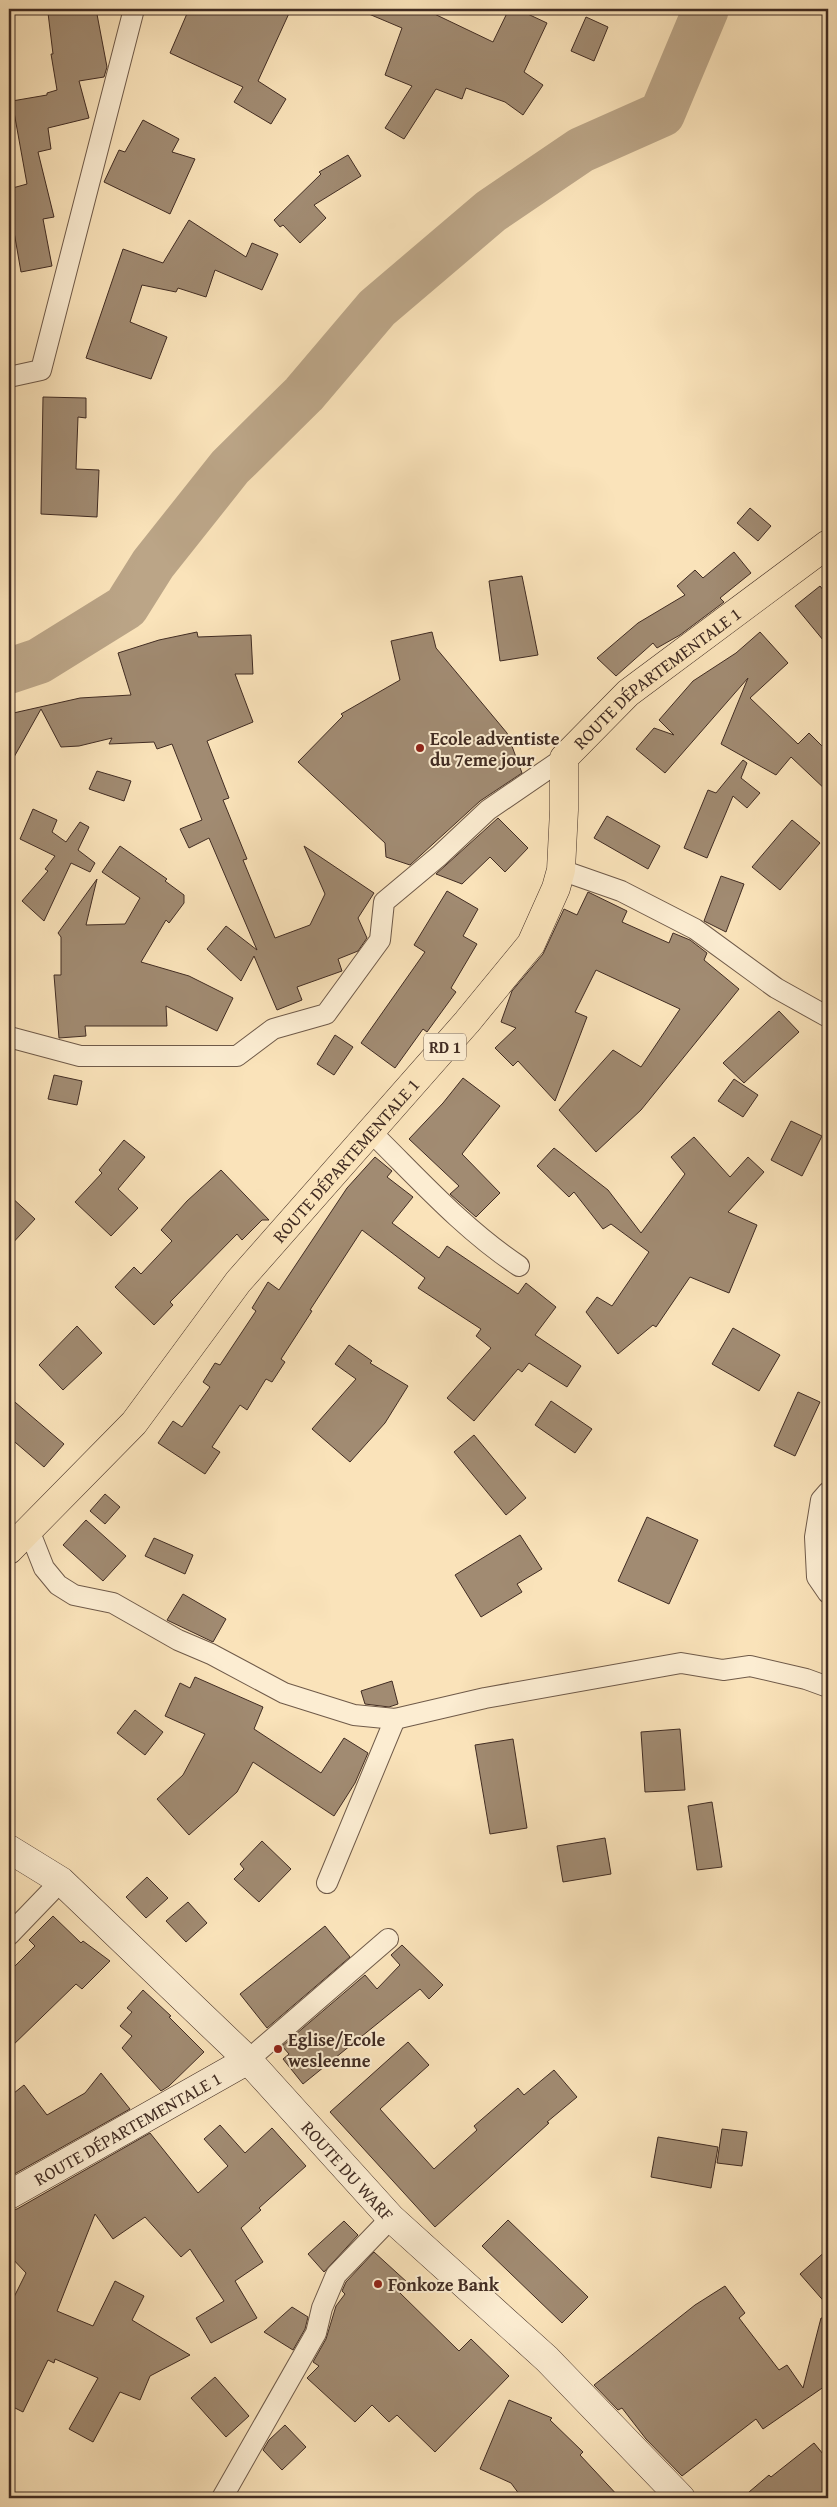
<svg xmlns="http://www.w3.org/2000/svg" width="837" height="2507" font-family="'Gentium Book Plus',serif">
  <rect width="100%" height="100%" fill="#fae3ba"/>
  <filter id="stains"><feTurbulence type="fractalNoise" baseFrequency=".004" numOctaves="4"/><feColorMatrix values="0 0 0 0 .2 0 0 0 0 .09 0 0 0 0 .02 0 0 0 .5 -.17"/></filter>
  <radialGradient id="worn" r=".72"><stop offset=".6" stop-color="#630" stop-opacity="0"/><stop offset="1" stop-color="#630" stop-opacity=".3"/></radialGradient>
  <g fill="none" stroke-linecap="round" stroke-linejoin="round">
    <!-- river -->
    <polyline stroke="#bba587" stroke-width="46" points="9,671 39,661 126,607 153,564 230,467 304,394 377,308 491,211 581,150 662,114 706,9"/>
  </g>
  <!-- building -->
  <g fill="#a18b72" stroke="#412c23">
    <polygon points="61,9 96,9 107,67 104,77 79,81 89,118 48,128 51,149 38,152 54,217 43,219 52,266 21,272 13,226 9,227 9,189 27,184 12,101 47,95 47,93 57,90 51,54 53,54 48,13 62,12"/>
    <polygon points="189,9 291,9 258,81 286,99 271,124 234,102 243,87 170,53"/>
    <polygon points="357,9 424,9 493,42 509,9 517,9 547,23 524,72 543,85 523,115 505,102 466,88 462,99 436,89 404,139 385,128 412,86 385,75 402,28"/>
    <polygon points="586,17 608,27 594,61 571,51"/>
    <polygon points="143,120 179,139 172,152 195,159 170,214 104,182 119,150 125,152"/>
    <polygon points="348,155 361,176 314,205 326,218 300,243 283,225 280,227 274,220 321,174 319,172"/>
    <polygon points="189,220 246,257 252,243 278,254 262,290 215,270 206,297 178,288 176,292 142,285 130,322 167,337 151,379 86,358 123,249 163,263"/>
    <polygon points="43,397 86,398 86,418 78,417 76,469 99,470 97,517 41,514"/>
    <polygon points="750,508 771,526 758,541 737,523"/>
    <polygon points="734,552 751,573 720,598 724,602 680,635 657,648 653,643 616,676 597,658 638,623 685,595 677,586 695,570 703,578"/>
    <polygon points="522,576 538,655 500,661 489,581"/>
    <polygon points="820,586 828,596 828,646 795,606"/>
    <polygon points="197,632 198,637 251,635 253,674 235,674 253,722 207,741 229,798 223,800 247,859 243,860 275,938 310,925 325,894 304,846 374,893 358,918 367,938 358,951 338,959 342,971 297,987 302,1000 277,1010 254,956 241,981 207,949 226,926 257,950 209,838 189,848 180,829 202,820 172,744 157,749 154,742 109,744 112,738 79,746 61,747 41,709 9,766 9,714 80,698 131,695 118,653 159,640"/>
    <polygon points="432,632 436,648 507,733 522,773 480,801 410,865 386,857 385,843 298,762 343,716 341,714 400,680 391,641"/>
    <polygon points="760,632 788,663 750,698 798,744 809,733 828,752 828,792 791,757 776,775 721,744 748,678 665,773 636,749 654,728 674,735 659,720 693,681 736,653"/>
    <polygon points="743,760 747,763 741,778 760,793 747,808 733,796 707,858 684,848 708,790 716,793"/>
    <polygon points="97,771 131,781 124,801 89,789"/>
    <polygon points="33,809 57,820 52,832 66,842 80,822 89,827 78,850 95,863 90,872 71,863 44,921 22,901 48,871 45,869 55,856 20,839"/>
    <polygon points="607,816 660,846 648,869 594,838"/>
    <polygon points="498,818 528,848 505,872 490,857 462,884 436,874"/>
    <polygon points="792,820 820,843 780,890 752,867"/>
    <polygon points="120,846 167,879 165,881 184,895 184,903 169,923 166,920 141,962 189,976 233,998 217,1031 166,1006 167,1026 85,1026 86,1036 59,1038 54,975 61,975 61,937 58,933 97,879 86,925 125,924 140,898 102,872"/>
    <polygon points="721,876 744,884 726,932 704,921"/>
    <polygon points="447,891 478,909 463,936 477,944 451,988 456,992 427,1032 423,1029 395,1068 361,1043 425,952 414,945"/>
    <polygon points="588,892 627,911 622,922 669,943 673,933 690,940 707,953 704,960 739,989 641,1110 596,1152 559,1110 613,1050 641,1067 680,1009 596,970 575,1012 587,1017 555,1101 518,1061 513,1066 495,1048 516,1028 501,1022 512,991 543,954 564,909 577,915"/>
    <polygon points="779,1011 799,1032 744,1083 723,1063"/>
    <polygon points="335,1035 353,1047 334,1075 317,1064"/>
    <polygon points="54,1075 82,1081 77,1105 48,1099"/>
    <polygon points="463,1078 500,1106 462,1154 500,1193 476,1217 450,1194 459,1186 409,1139 443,1103"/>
    <polygon points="734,1079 758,1095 743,1117 718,1101"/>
    <polygon points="791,1121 822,1136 802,1176 771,1160"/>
    <polygon points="694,1137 730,1177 748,1157 764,1172 728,1212 757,1225 729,1293 690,1277 656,1327 653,1325 618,1354 586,1312 597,1297 612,1306 649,1252 611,1224 603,1229 574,1192 569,1197 537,1166 554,1148 608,1190 641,1233 685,1174 671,1157"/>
    <polygon points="124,1140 145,1157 118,1189 138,1208 111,1236 75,1202 102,1173 99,1170"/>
    <polygon points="375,1157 392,1171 387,1177 413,1197 392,1223 439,1258 447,1246 518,1294 526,1283 556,1307 535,1335 581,1366 567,1387 529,1363 522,1372 518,1369 474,1421 447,1398 491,1348 476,1336 481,1329 418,1288 425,1278 362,1230 310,1310 312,1311 281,1359 285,1362 272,1382 266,1379 247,1410 240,1405 212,1447 220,1452 205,1474 158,1443 173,1421 182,1427 210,1387 203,1382 215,1363 220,1365 256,1311 252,1308 268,1282 279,1290 347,1188"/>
    <polygon points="221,1170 269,1220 262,1220 242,1240 237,1234 170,1302 173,1305 154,1325 115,1287 134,1267 141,1274 172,1241 161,1230 187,1201"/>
    <polygon points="9,1195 35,1219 9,1247"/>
    <polygon points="77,1326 102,1353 63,1390 39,1365"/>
    <polygon points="733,1328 780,1355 759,1391 712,1364"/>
    <polygon points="349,1345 372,1361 370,1363 408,1386 385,1423 350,1462 312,1429 356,1379 335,1364"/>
    <polygon points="798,1392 820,1402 795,1456 774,1446"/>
    <polygon points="9,1397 64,1444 44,1467 9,1437"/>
    <polygon points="551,1401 592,1429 575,1453 535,1425"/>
    <polygon points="474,1435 526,1498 506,1515 454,1452"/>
    <polygon points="105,1494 120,1507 105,1524 90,1511"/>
    <polygon points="647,1517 698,1540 669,1604 618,1581"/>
    <polygon points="86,1520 126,1556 103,1581 63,1545"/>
    <polygon points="520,1535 542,1569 517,1584 522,1592 481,1617 455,1575"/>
    <polygon points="154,1538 193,1555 185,1574 145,1556"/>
    <polygon points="183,1594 226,1619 213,1642 167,1620"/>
    <polygon points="195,1677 263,1707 254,1729 321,1773 344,1738 368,1753 355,1783 334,1816 253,1762 237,1792 189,1835 157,1799 183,1775 205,1734 165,1716 180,1683 190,1688"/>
    <polygon points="392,1681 398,1704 389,1707 365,1704 361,1691"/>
    <polygon points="135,1710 163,1732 145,1755 117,1733"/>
    <polygon points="680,1729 685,1790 645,1792 641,1732"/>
    <polygon points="513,1739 527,1828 490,1834 475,1745"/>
    <polygon points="712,1802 722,1867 697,1870 688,1806"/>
    <polygon points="605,1838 611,1874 563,1882 557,1846"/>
    <polygon points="262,1841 291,1869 259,1902 234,1879 244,1869 240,1864"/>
    <polygon points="147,1877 168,1898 146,1918 126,1897"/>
    <polygon points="188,1902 207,1923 186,1942 166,1921"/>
    <polygon points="53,1916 81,1943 83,1941 110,1961 82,1989 76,1984 9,2049 9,1972 35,1946 29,1940"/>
    <polygon points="325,1926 350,1957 267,2028 240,1994"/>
    <polygon points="402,1945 443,1985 429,1999 420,1989 303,2084 283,2059 289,2054 282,2046 365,1975 377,1989 400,1965 391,1955"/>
    <polygon points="143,1990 171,2016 169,2017 204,2052 169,2086 161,2091 122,2048 132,2036 120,2026 132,2012 127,2008"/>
    <polygon points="408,2042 429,2065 380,2109 434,2169 477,2130 474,2126 518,2088 524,2095 554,2070 577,2097 547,2122 549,2123 435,2227 330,2112"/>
    <polygon points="101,2073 130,2109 9,2177 9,2097 24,2085 47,2115 85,2093"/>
    <polygon points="220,2125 245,2153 272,2128 306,2166 259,2208 261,2210 241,2228 263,2262 235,2281 257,2318 211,2343 196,2318 224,2301 190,2249 181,2257 145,2217 113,2239 95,2214 57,2311 93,2326 115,2281 144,2296 132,2320 190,2355 150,2376 140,2400 120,2392 93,2442 69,2429 98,2378 55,2359 54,2363 48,2360 23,2412 9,2405 9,2307 26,2273 9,2255 9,2211 17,2209 150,2133 198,2193 228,2166 204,2139"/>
    <polygon points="722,2129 747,2132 742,2166 717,2163"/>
    <polygon points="658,2137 718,2147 711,2188 651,2177"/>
    <polygon points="508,2220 588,2297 562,2323 482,2246"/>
    <polygon points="344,2221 358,2235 324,2272 308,2254"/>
    <polygon points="828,2249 828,2306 800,2274"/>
    <polygon points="374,2252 408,2283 399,2292 459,2351 471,2339 509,2376 435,2452 397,2415 389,2422 372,2405 355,2422 307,2378 319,2366 313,2362 326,2339 336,2306 345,2294 342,2291 346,2282"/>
    <polygon points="725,2286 745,2313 739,2318 779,2370 787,2365 803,2388 821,2318 828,2319 828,2384 763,2429 756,2419 682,2476 646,2439 622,2408 618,2410 594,2385 695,2305"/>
    <polygon points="292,2307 308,2317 305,2329 293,2350 264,2332"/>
    <polygon points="215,2377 249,2416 226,2437 191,2398"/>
    <polygon points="509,2400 552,2418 550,2420 583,2452 580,2455 620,2498 522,2498 511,2483 480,2469"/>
    <polygon points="285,2425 306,2447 282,2470 263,2450 269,2440"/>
    <polygon points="814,2443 828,2460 828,2498 742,2498 769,2475 771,2477"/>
  </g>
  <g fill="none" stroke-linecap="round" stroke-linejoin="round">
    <!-- minor casing -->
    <g stroke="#6f5a49" stroke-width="22">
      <g id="minor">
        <polyline points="9,377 41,370 134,9"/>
        <polyline points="561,870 621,891 695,929 776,988 828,1017"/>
        <polyline points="9,1037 80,1056 237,1056 273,1029 326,1014 380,940 384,902 439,856 488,810 564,758"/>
        <path d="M370,1131C417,1177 463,1229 519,1266"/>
        <polyline points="828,1492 821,1500 815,1537 817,1577 828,1593"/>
        <polyline points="29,1530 44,1568 58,1585 74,1595 113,1603 178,1640 211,1654 284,1693 354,1715 395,1719 485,1698 681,1663 723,1670 750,1666 806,1679 828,1687"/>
        <polyline points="327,1883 395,1719"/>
        <polyline points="9,1935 61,1881"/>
        <polyline points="248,2060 388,1939"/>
        <polyline points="222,2498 316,2333 322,2308 336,2275 391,2218"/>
      </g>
    </g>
    <!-- secondary casing -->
    <g stroke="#412c23" stroke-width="29">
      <g id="secondary">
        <path id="s1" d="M9,1849L61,1881L248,2060L391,2218L547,2359L681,2498"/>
        <path id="s2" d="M9,2195L248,2060"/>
      </g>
    </g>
    <!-- primary casing -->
    <g stroke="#412c23" stroke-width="29">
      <g id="primary">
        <path id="s3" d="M9,1550L134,1423L238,1282L467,1022L531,944L556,888L561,870L564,810V758L628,693L828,544"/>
      </g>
    </g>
    <!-- minor -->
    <use href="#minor" stroke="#fcedd2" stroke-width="20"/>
    <!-- secondary -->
    <use href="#secondary" stroke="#fcedd2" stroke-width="28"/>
    <!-- primary -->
    <use href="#primary" stroke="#fae3ba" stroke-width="28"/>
  </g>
  <!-- markers -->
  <g fill="#8f2418" stroke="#fcedd2" stroke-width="2">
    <circle cx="420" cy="748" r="5"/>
    <circle cx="278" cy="2049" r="5"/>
    <circle cx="378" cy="2284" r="5"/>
  </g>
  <g text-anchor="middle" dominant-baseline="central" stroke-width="4" stroke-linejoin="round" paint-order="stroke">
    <!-- shield labels -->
    <rect fill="#fcedd2" stroke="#796658" stroke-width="1" x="424" y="1033.5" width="42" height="27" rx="4"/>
    <g font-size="16" font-weight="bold" fill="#412c23">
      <text x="445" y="1047">RD 1</text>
    </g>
    <!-- street labels -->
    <g font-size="18" fill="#412c23" stroke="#fcedd2">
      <text stroke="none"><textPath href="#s3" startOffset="1116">ROUTE DÉPARTEMENTALE 1</textPath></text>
      <text stroke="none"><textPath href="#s3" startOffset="516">ROUTE DÉPARTEMENTALE 1</textPath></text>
      <text stroke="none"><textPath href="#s2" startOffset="136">ROUTE DÉPARTEMENTALE 1</textPath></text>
      <text stroke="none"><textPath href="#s1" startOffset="469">ROUTE DU WARF</textPath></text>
    </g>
    <!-- poi labels -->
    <g font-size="18" font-weight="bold" fill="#412c23" stroke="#fcedd2" text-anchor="start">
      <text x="430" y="738">Ecole adventiste<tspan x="430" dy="21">du 7eme jour</tspan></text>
      <text x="288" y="2039">Eglise/Ecole<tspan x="288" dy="21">wesleenne</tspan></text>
      <text x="388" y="2284">Fonkoze Bank</text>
    </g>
  </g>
  <!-- margin -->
  <rect width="837" height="2507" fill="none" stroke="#fae3ba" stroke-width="30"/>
  <rect x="10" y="10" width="817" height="2487" fill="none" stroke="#412c23" stroke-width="2.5"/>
  <rect x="15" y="15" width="807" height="2477" fill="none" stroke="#412c23"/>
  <rect width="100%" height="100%" filter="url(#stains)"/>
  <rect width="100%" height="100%" fill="url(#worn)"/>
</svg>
